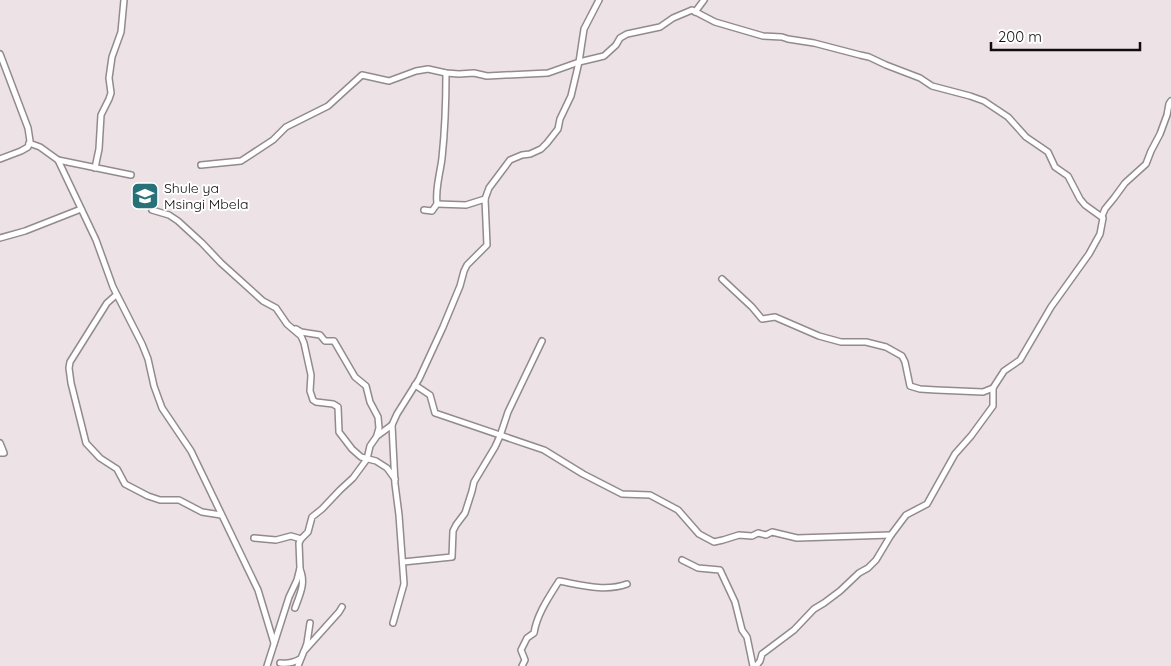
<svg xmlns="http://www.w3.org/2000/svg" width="1171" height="666" font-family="Quicksand,sans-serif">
  <rect width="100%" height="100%" fill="#ede3e6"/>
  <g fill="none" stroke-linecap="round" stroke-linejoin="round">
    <!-- street casing -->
    <g stroke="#938a8d" stroke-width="8">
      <g id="street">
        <polyline points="695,12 704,0"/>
        <polyline points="0,54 28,128 30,141 28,147 21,151 0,159"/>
        <polyline points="29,143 40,147 58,160 131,175"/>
        <polyline points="58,160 96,240 113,287 142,344 148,359 154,386 162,408 191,451 258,590 274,643"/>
        <polyline points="201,165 241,161 273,140 286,127 328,106 362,75 389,81 416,71 428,69 446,73 459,74 474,73 487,76 548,73 579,62 584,29 599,0"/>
        <polyline points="95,168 99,149 101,115 109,99 111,93 109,78 112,57 121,32 124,0"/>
        <polyline points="437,204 466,205 485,199"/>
        <polyline points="152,210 169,215 178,221 202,243 221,263 263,301 276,308 287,324 301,336 304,343 311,375 310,391 313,400 316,402 333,404 338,407 339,432 352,449 361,457 376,461 387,468 395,479"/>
        <path d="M424,210L432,211L437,204C435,188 440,175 442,158C445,130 446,102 446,73"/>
        <polyline points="1102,216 1105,209 1114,198 1125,183 1146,164 1151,151 1160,134 1167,115 1169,104 1171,101"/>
        <polyline points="0,238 25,231 81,209"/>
        <polyline points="722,279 752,307 762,319 775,317 819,336 841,342 866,342 886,347 902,356 905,362 910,386 920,389 936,390 983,392 993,388"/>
        <polyline points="116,295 107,303 70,362 69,368 71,383 86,443 100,458 117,469 125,484 148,496 160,500 179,500 202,512 221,515"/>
        <polyline points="296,329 301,332 320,335 325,341 334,341 355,377 366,386 370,402 378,417 379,428 377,435"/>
        <polyline points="415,385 430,395 435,413 544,450 583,474 622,494 650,495 678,510 699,534 714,542 723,540 739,535 752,536 758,533 766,535 772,532 797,538 891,535"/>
        <polyline points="392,425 395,484 399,515 404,584 393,623"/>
        <polyline points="0,443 4,453 0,453"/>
        <polyline points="254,538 276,540 291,536 301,539"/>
        <polyline points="682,560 698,568 720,570 735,602 742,630 747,637 753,666"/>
        <polyline points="403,562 452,557 453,531 456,525 465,513 472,491 474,482 495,447 500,436 508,412 542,341"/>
        <path d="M295,608C300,594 306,583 300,569"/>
        <polyline points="305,649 307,643 310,623"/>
        <path d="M280,663C288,664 293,663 300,659"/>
        <polyline points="267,666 289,597 297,580 300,568 299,543 301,539 308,532 312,517 322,509 340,490 353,478 367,459 370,446 377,436 392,425 397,414 419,379 443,327 460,286 464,271 467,265 487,245 485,199 489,188 510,160 522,155 530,154 541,149 547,143 558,129 560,119 571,96 579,62 604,56 616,45 620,38 627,34 660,27 673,18 692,10 715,22 763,36 782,37 788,39 814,43 860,55 869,57 886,65 920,78 932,86 970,96 984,101 1008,117 1026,137 1048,152 1055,167 1068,176 1080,199 1085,205 1103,218 1100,234 1089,254 1051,307 1020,360 1004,371 993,388 993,406 971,436 955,454 927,504 906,515 891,535 876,560 868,568 859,573 840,591 824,603 814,609 794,630 762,654 760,661 756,666"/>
        <polyline points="298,666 304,651 339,612 342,607"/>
        <path d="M522,666L525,660L521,650L527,638L534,633C537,614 549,597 559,581C581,585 605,592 627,584"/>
      </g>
    </g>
    <!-- street -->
    <use href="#street" stroke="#fff" stroke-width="5"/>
  </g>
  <!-- icons -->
  <defs>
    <g id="school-square" transform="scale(1.4375)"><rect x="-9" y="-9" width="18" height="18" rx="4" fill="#277178" stroke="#fff"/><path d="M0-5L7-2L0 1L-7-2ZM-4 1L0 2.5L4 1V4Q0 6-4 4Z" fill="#fff"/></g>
  </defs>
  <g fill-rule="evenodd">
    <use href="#school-square" x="145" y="196"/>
  </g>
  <g text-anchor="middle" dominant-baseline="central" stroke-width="4" stroke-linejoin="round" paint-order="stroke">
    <!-- poi labels -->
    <g font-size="14" fill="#100d0e" stroke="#fff" text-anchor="start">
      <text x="164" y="188">Shule ya<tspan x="164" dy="16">Msingi Mbela</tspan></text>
    </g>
  </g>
  <!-- scale -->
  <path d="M991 42v8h149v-8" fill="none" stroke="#100d0e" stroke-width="2.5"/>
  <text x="998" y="42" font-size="15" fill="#100d0e" stroke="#ffffff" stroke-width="4" paint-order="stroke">200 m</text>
</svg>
